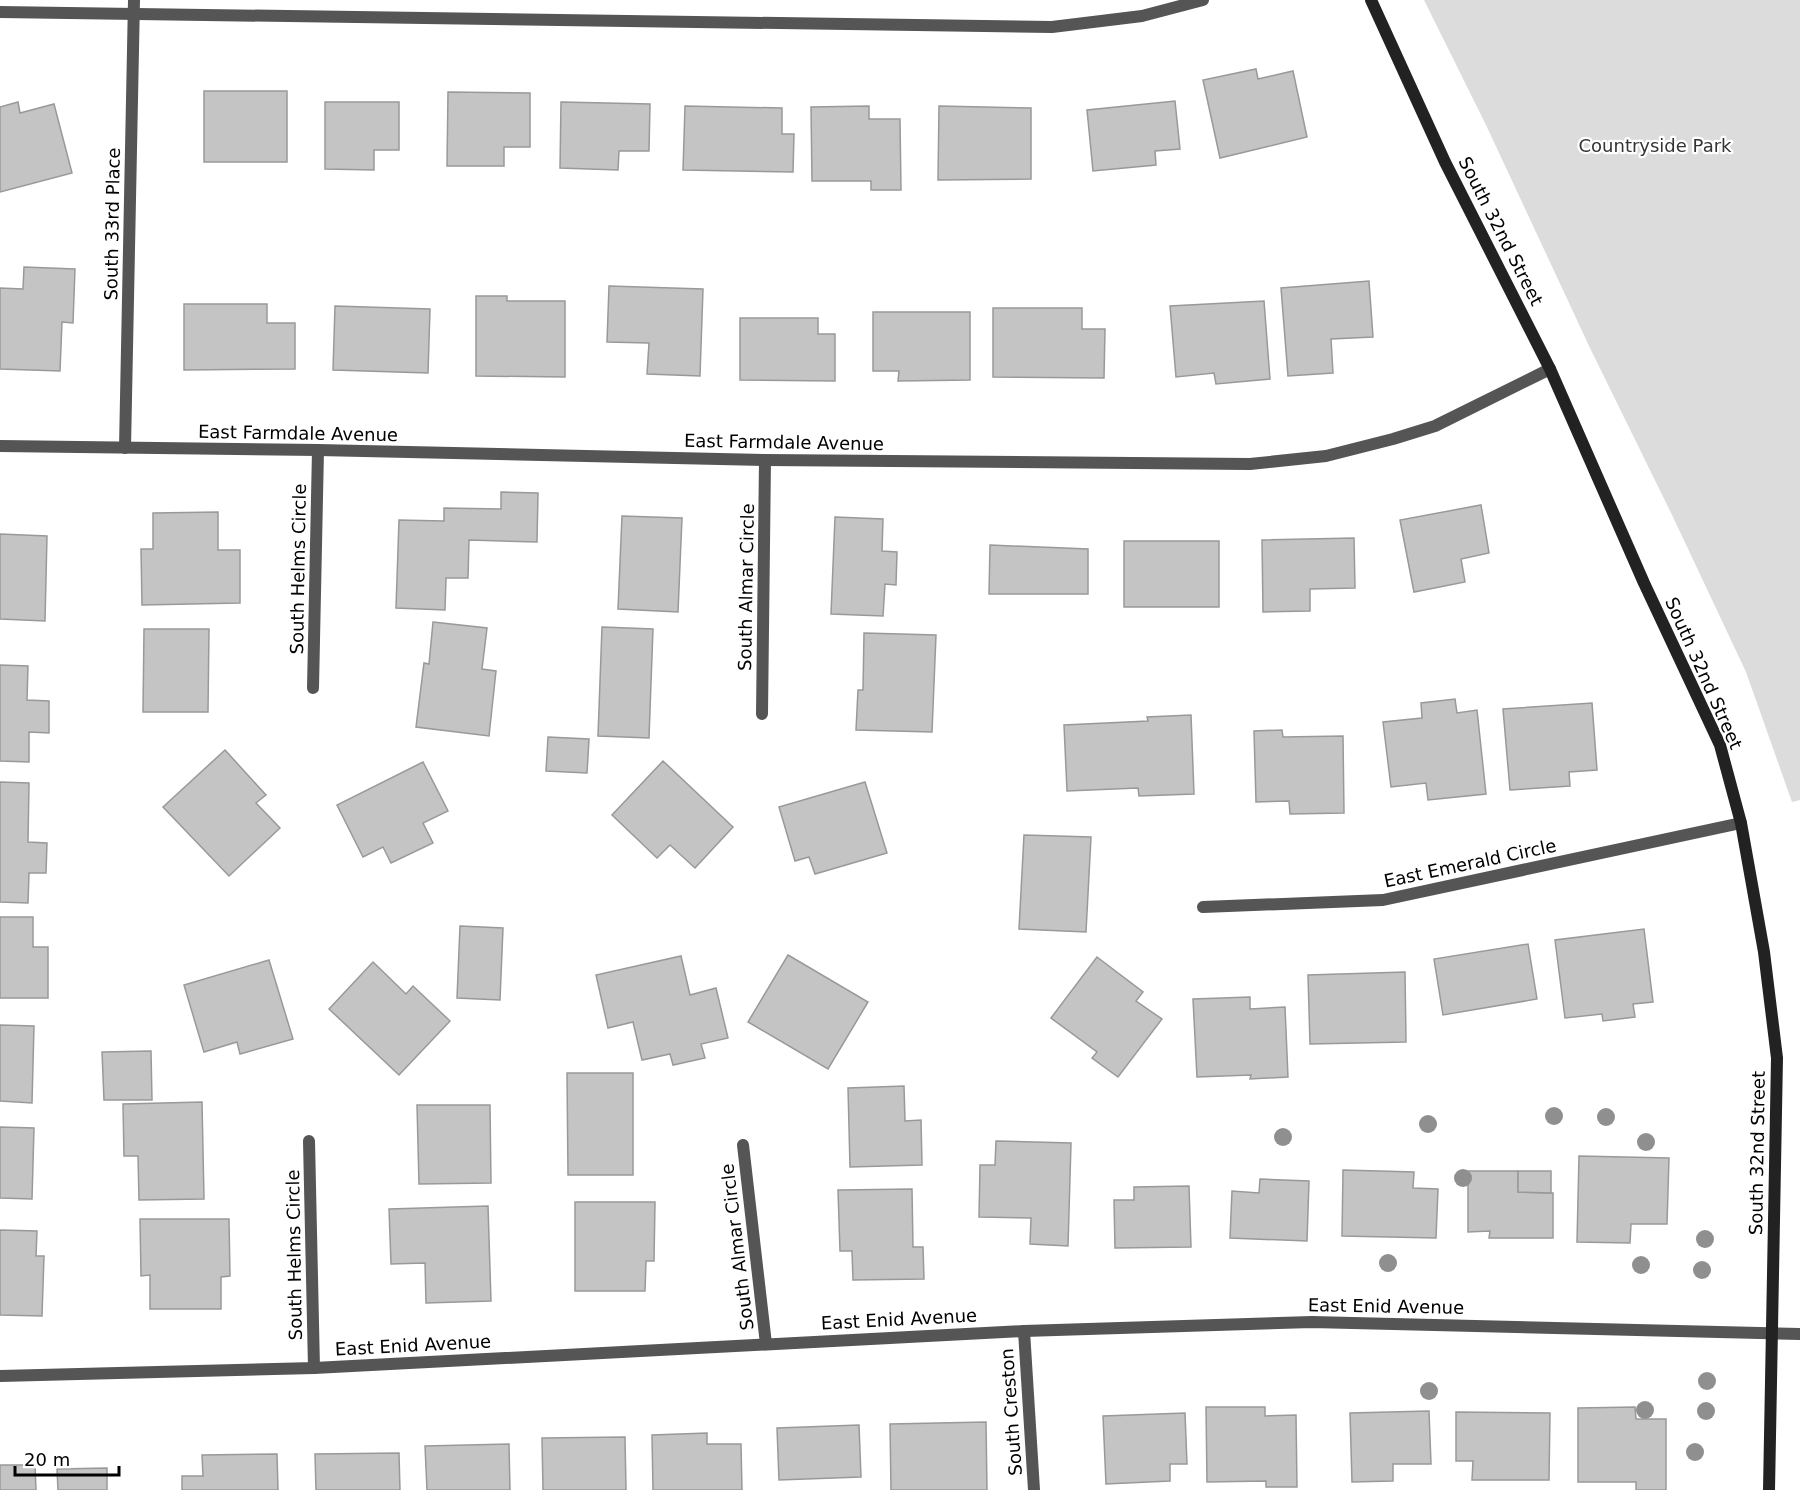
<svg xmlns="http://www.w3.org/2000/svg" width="1800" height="1490" font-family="'DejaVu Sans',sans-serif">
  <rect width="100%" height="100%" fill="#fff"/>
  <!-- green -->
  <polygon fill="#dcdcdc" points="1424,0 1800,0 1800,800 1792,802 1746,672 1673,517 1590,348 1486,125"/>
  <!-- building -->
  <g fill="#c4c4c4" stroke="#999" stroke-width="1.5">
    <polygon points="1256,69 1258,79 1293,71 1307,137 1220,158 1203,80"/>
    <rect x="204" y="91" width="83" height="71"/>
    <polygon points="448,92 530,93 530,147 504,147 504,166 447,166"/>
    <polygon points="1175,101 1180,149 1155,151 1156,165 1093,171 1087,110"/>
    <polygon points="18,102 20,113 54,104 72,173 0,192 0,107"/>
    <polygon points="325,102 399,102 399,150 374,150 374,170 325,169"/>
    <polygon points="561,102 650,104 649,151 619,151 618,170 560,168"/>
    <polygon points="685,106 782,108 782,134 794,134 793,172 683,170"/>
    <polygon points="869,106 869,119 900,119 901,190 871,190 871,181 812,181 811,107"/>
    <polygon points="939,106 1031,108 1031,179 938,180"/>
    <polygon points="24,267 75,269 73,323 62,322 60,371 0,369 0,288 23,289"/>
    <polygon points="1369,281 1373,337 1331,339 1333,373 1288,376 1281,288"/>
    <polygon points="609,286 703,289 700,376 647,374 649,343 607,342"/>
    <polygon points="476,296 507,296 507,301 565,301 565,377 476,376"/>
    <polygon points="1264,301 1270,379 1216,384 1214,373 1176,377 1170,306"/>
    <polygon points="184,304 267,304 267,323 295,323 295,369 184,370"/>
    <polygon points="335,306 430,309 428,373 333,370"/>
    <polygon points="993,308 1082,308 1082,329 1105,329 1104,378 993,377"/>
    <polygon points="873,312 970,312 970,380 898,381 899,371 873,371"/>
    <polygon points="740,318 818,318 818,334 835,334 835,381 740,380"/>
    <polygon points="501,492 538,493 537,542 469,540 468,578 446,578 445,610 396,608 399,520 444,521 444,508 501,509"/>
    <polygon points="1481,505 1489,553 1461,559 1465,582 1414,592 1400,520"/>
    <polygon points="218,512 218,550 240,550 240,603 142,605 141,549 153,549 153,513"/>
    <polygon points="622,516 682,518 678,612 618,609"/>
    <polygon points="835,517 883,519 882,551 897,552 896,585 885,584 883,616 831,614"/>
    <polygon points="0,534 47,536 45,621 0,619"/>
    <polygon points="1354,538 1355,588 1310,589 1310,611 1263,612 1262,540"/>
    <rect x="1124" y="541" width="95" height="66"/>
    <polygon points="990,545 1088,549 1088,594 989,594"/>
    <polygon points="433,622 487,628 482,669 496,671 489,736 416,727 424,663 429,664"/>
    <polygon points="602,627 653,629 649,738 598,736"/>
    <polygon points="144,629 209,629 208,712 143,712"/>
    <polygon points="864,633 936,635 932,732 856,730 858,690 863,690"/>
    <polygon points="0,665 28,666 27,700 49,701 49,733 29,732 29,762 0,761"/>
    <polygon points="1455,699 1457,713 1477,710 1486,794 1428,800 1426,783 1391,787 1383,722 1422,718 1421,703"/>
    <polygon points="1592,703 1597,770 1569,772 1570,786 1510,790 1503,709"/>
    <polygon points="1191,715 1194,794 1139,796 1138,788 1067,791 1064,725 1148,721 1147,717"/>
    <polygon points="1282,730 1283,737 1343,736 1344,813 1290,814 1289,801 1256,802 1254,731"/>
    <polygon points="548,737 589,739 587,773 546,771"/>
    <polygon points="225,750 266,795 256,803 280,828 229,876 163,807"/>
    <polygon points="663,761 733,827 695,868 670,845 657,858 612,815"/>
    <polygon points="423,762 448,811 423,823 433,843 391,863 383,847 363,857 337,805"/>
    <polygon points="0,782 29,783 28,842 47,843 46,873 29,873 28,903 0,902"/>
    <polygon points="865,782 887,853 815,874 809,857 795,861 779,807"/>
    <polygon points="1024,835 1091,837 1086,932 1019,929"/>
    <polygon points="0,917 33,917 33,947 48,947 48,998 0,998"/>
    <polygon points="460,926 503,928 500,1000 457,998"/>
    <polygon points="1644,929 1653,1002 1633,1004 1635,1017 1603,1021 1602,1014 1565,1018 1555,940"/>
    <polygon points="1528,944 1537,999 1443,1015 1434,959"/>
    <polygon points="788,955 868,1002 828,1069 748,1022"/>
    <polygon points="681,956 690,995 716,988 728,1038 701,1044 705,1058 673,1065 670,1054 642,1060 633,1022 608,1028 596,975"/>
    <polygon points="1097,957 1143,992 1136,1001 1162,1019 1118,1077 1092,1058 1097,1052 1051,1018"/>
    <polygon points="269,960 293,1039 240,1054 237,1042 204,1052 184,985"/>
    <polygon points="373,962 406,994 413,986 450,1021 399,1075 329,1009"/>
    <polygon points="1405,972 1406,1042 1310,1044 1308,975"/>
    <polygon points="1250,997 1250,1009 1285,1007 1288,1077 1250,1079 1251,1075 1197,1077 1193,999"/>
    <polygon points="0,1025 34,1026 32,1103 0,1101"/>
    <polygon points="151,1051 152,1100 104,1100 102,1052"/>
    <polygon points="567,1073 633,1073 633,1175 568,1175"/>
    <polygon points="904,1086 905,1121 921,1120 922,1165 850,1167 848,1088"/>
    <polygon points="202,1102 204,1199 139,1200 138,1156 124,1156 123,1104"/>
    <polygon points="417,1105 490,1105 491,1183 419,1184"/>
    <polygon points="0,1127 34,1128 32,1199 0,1198"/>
    <polygon points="996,1141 1071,1143 1068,1246 1030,1244 1031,1218 979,1217 980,1165 995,1165"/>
    <polygon points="1579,1156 1669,1158 1667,1224 1631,1224 1630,1243 1577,1242"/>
    <polygon points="1343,1170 1414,1172 1413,1188 1438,1189 1436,1238 1342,1236"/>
    <polygon points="1468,1171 1518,1171 1518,1192 1553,1193 1553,1238 1489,1238 1490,1231 1468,1232"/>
    <polygon points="1518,1171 1551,1171 1551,1193 1518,1192"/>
    <polygon points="1260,1179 1309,1181 1307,1241 1230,1238 1232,1191 1259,1193"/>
    <polygon points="1189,1186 1191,1247 1115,1248 1114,1200 1134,1200 1134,1187"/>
    <polygon points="912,1189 913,1247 923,1247 924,1279 853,1280 852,1251 840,1251 838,1190"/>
    <polygon points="575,1202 655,1202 654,1261 646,1261 645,1291 575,1291"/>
    <polygon points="488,1206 491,1301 426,1303 425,1263 391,1264 389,1209"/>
    <polygon points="140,1219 229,1219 230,1276 221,1277 221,1309 150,1309 150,1275 141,1276"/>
    <polygon points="0,1230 37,1231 36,1256 44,1256 42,1316 0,1315"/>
    <polygon points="1206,1407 1265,1407 1265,1416 1296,1415 1297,1487 1266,1487 1266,1481 1207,1482"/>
    <polygon points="1635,1407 1636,1419 1666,1419 1666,1490 1636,1490 1636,1482 1578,1482 1578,1408"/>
    <polygon points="1429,1411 1431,1464 1393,1464 1393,1481 1352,1482 1350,1413"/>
    <polygon points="1456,1412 1550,1413 1549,1480 1472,1480 1473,1461 1456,1461"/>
    <polygon points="1185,1413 1187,1464 1170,1464 1170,1481 1106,1484 1103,1416"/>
    <polygon points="986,1422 987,1490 891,1490 890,1424"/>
    <polygon points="859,1425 861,1477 779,1480 777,1428"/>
    <polygon points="707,1433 707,1444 741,1444 742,1490 653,1490 652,1435"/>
    <polygon points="625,1437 626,1490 543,1490 542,1438"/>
    <polygon points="509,1444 510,1490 427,1490 425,1446"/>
    <polygon points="399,1453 400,1490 316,1490 315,1454"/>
    <polygon points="277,1454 278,1490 182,1490 182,1476 203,1476 202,1455"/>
    <polygon points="0,1465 35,1465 36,1490 0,1490"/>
    <polygon points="107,1468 107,1490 58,1490 57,1469"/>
  </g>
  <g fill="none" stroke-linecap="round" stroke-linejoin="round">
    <!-- street -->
    <g stroke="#555" stroke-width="12">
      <polyline points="0,12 1052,27 1142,16 1203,0"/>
      <polyline points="0,446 318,450 765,460 1250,464 1326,456 1393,439 1435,426 1550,369"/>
      <polyline points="125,448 134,0"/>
      <polyline points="313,688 318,450"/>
      <polyline points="762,714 765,460"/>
      <polyline points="1203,907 1383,900 1741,823"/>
      <polyline points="309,1141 314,1368"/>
      <polyline points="743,1145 766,1344"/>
      <polyline points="1024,1331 1034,1490"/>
      <polyline points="0,1376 314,1368 1024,1331 1312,1322 1800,1334"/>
    </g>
    <!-- secondary -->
    <polyline stroke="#222" stroke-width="12" points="1371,0 1445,162 1550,369 1644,583 1720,745 1741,823 1764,952 1777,1058 1769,1490"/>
  </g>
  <!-- trees -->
  <g fill="#8f8f8f">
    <circle cx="1554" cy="1116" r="9"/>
    <circle cx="1606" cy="1117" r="9"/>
    <circle cx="1428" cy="1124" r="9"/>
    <circle cx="1283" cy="1137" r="9"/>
    <circle cx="1646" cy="1142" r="9"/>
    <circle cx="1463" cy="1178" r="9"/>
    <circle cx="1705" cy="1239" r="9"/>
    <circle cx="1388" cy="1263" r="9"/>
    <circle cx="1641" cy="1265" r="9"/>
    <circle cx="1702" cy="1270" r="9"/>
    <circle cx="1707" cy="1381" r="9"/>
    <circle cx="1429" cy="1391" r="9"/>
    <circle cx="1645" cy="1410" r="9"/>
    <circle cx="1706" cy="1411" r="9"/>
    <circle cx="1695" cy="1452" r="9"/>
  </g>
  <g text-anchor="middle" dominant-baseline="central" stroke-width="4.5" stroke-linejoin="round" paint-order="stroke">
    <!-- park labels -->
    <g font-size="18" fill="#333" stroke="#fff">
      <text x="1655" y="145">Countryside Park</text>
    </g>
    <!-- street labels -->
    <g font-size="18" fill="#000" stroke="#fff">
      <text transform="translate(112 224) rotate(-89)">South 33rd Place</text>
      <text transform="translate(1501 231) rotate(63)">South 32nd Street</text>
      <text transform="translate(298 433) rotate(1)">East Farmdale Avenue</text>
      <text transform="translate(784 442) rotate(1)">East Farmdale Avenue</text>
      <text transform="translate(298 569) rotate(-89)">South Helms Circle</text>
      <text transform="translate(746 587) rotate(-89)">South Almar Circle</text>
      <text transform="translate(1704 673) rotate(66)">South 32nd Street</text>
      <text transform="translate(1470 863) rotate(-12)">East Emerald Circle</text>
      <text transform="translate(1757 1153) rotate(-89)">South 32nd Street</text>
      <text transform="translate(737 1247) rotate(-97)">South Almar Circle</text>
      <text transform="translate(294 1255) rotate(-91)">South Helms Circle</text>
      <text transform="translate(1386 1306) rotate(1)">East Enid Avenue</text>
      <text transform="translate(899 1319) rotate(-3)">East Enid Avenue</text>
      <text transform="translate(413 1345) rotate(-3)">East Enid Avenue</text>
      <text transform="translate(1011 1412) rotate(-94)">South Creston</text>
    </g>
  </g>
  <!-- scale -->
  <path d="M15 1466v9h104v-9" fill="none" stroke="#000000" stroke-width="3"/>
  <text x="24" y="1466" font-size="18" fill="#000000" stroke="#ffffff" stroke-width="4.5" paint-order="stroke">20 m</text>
</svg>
